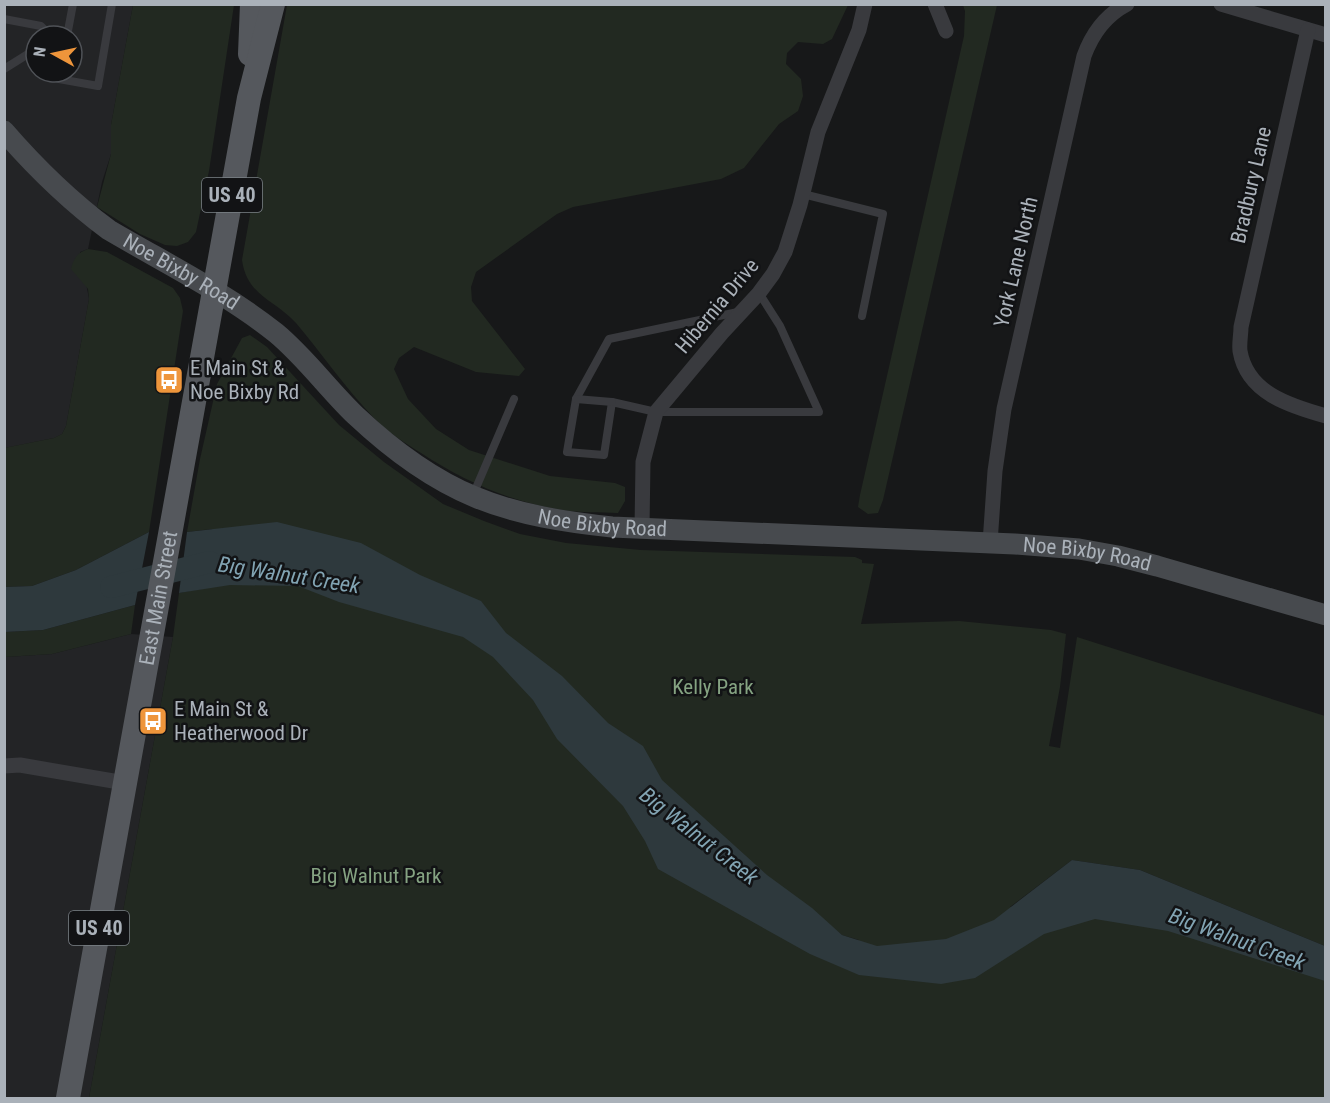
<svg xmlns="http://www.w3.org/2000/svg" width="1330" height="1103" font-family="'Roboto Condensed',sans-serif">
  <rect width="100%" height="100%" fill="#171819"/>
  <!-- built -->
  <g fill="#232426" fill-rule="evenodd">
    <path d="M5,5H133L111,125V154L102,182L88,249L80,252L89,299L66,426L62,434L54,438L5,448ZM36,36H72V72H36Z"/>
    <polygon points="131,634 173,637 89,1098 5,1098 5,657 52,654"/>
  </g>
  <!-- green -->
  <g fill="#222921" fill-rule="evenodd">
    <polygon points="133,5 234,5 209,171 196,232 188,242 177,246 165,245 140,234 97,207 111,154 111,125"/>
    <path d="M287,5H848L832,39L823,44L798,42L787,53L786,64L801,79L803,96L798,111L779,124L744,168L721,179L573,207L557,214L476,272L471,287L472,301L525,369L519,376L476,372L414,347L399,358L394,369L408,399L436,429L469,450L550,476L615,483L625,487V501L618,513C600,512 581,513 563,510C512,503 464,481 421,453C405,443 387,432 374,418C346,389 322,354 296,323C274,299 247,296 242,260Z"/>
    <polygon points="963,5 997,5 883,500 878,513 868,514 858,507 860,495 964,36 965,11"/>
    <path d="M88,249L107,252L173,288L180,298L183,311L149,532L76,570L32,586L5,587L4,448L54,438L62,434L66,426L89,299L88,289L71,269C74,258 77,253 88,249Z"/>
    <path d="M250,335L267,347L339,425L384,462L443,504L484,521L520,534L566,543L641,550L855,557L862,560V563L874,564L861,624L959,621L1051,630L1066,634L1060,687L1049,746L1060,748L1077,637L1325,716V946L1140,870L1072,860L1010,907L1075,899L1325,972V1098H89L173,637L179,593L201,589L212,529L187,532L200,459L217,384L242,338ZM798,899L842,935L859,940L845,945Z"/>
    <polygon points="135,605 131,634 52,654 5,657 5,632 43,630"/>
  </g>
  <!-- water -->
  <g fill="#2e393d">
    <polygon points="277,522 361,543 420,575 481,601 506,633 562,676 608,723 643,746 662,780 767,875 812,908 842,935 877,946 946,939 994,920 1072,860 1140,870 1325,946 1325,981 1168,931 1095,919 1044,934 975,978 941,984 859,975 810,954 658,869 645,841 623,806 557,739 533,700 493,657 463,637 339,602 298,586 230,585 179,593 187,532"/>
    <polygon points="149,532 135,605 43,630 5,632 5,587 32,586 76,570"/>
  </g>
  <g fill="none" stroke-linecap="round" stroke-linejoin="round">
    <!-- river -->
    <polyline stroke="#2e393d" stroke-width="22" points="111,587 210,562"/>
    <!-- lane -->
    <g stroke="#393a3e" stroke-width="8">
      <polyline points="4,19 41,26 51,36"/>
      <polyline points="67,36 73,4"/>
      <polyline points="4,69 36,49"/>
      <polyline points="60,72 59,79 98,86 112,4"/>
      <polyline points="803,194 883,214 862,316"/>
      <polyline points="738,312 609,339 576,399 567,452 604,455 612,402 656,412 819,412 780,326 759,293"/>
      <polyline points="576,399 612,402"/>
      <polyline points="473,495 514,399"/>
    </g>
    <!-- street -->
    <g stroke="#393a3e" stroke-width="15">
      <polyline points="935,4 946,31"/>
      <polyline points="1221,4 1326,35"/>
      <path d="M1308,30L1241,327C1241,335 1239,343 1240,351C1247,393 1290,406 1326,416"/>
      <polyline points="642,528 643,462 656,412 722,333 759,293 773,274 785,252 800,205 818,132 859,30 865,4"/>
      <path d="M990,543L995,471L1004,409L1084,56C1092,34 1106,15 1127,4"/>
      <polyline points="4,766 20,765 125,783"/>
    </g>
    <!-- secondary -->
    <path stroke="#474a4e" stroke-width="21" id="s1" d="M4,131C36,168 70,201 109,230C165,263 226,293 276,333C305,357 328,389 355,415C389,447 431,479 475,497C518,515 566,522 612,527L1015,544L1079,549L1118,556L1157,566L1326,615"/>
    <!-- primary -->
    <g stroke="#55585d" stroke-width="24">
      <polyline points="250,54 252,4"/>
      <path id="s2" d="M68,1098L249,98L273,4"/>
    </g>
  </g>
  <!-- icons -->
  <defs>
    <g id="bus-square" transform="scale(1.5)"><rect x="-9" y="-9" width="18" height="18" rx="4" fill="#ee953b" stroke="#121315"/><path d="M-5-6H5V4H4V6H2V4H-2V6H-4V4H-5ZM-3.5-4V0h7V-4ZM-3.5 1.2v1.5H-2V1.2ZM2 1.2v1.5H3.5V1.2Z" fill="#fff"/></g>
  </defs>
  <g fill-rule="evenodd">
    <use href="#bus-square" x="169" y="380"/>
    <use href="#bus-square" x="153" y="721"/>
  </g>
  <g text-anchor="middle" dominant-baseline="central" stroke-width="5" stroke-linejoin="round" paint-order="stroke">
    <!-- shield labels -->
    <g fill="#121315" stroke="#7c8288" stroke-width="1.5">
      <rect x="202" y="178" width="60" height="34" rx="4.5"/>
      <rect x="69" y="911" width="60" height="34" rx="4.5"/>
    </g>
    <g font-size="20" font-weight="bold" fill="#aab1b9">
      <text x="232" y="195">US 40</text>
      <text x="99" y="928">US 40</text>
    </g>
    <!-- street labels -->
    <g font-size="21" fill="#aab1b9" stroke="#121315">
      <text transform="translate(1251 185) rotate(-77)">Bradbury Lane</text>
      <text transform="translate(1016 262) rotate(-77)">York Lane North</text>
      <text stroke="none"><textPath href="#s1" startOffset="228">Noe Bixby Road</textPath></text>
      <text transform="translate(717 306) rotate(-50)">Hibernia Drive</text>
      <text stroke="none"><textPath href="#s1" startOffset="732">Noe Bixby Road</textPath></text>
      <text stroke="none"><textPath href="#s1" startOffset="1218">Noe Bixby Road</textPath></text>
      <text stroke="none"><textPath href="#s2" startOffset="508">East Main Street</textPath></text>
    </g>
    <!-- poi labels -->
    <g font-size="21" fill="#aab1b9" stroke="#121315" text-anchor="start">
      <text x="190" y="368">E Main St &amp;<tspan x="190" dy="24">Noe Bixby Rd</tspan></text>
      <text x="174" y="709">E Main St &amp;<tspan x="174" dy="24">Heatherwood Dr</tspan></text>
    </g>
    <!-- park labels -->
    <g font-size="21" fill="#85a382" stroke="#121315">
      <text x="713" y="687">Kelly Park</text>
      <text x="376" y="876">Big Walnut Park</text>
    </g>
    <!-- water labels -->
    <g font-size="22" font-style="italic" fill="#82a4b3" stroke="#121315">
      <text transform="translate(289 575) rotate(9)">Big Walnut Creek</text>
      <text transform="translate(699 836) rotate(38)">Big Walnut Creek</text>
      <text transform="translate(1237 939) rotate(20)">Big Walnut Creek</text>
    </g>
  </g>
  <!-- border -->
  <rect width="1330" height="1103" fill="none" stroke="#aab1b9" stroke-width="12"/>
  <!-- north arrow -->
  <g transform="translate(54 54) rotate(278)"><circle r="28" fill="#121315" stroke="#4f5257" stroke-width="1.5"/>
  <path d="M0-4.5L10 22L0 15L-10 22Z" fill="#ee953b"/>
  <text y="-9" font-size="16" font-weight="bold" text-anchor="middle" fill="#aab1b9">N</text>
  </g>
</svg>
